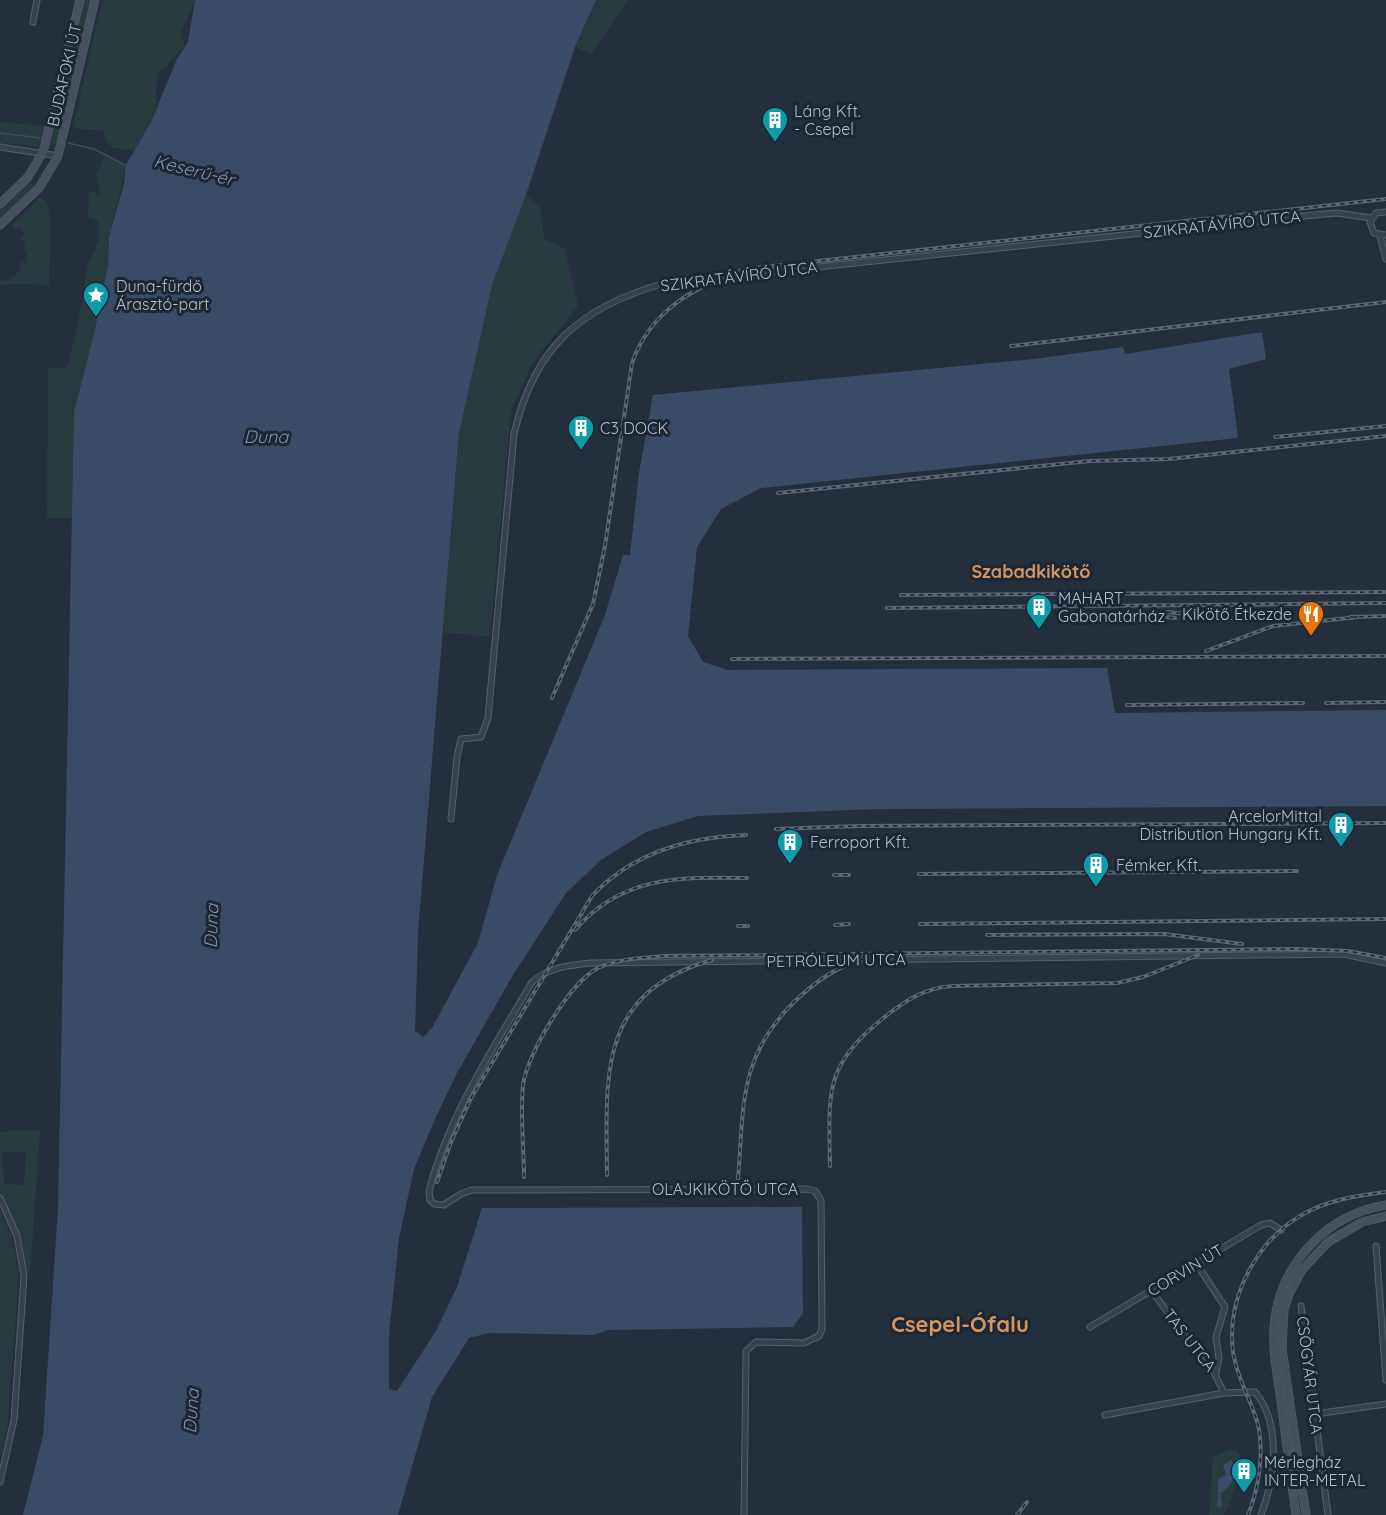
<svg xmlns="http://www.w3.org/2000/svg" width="1386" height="1515" font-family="Quicksand,sans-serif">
  <rect width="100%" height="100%" fill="#242f3e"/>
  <!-- green -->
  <g fill="#263c3f" fill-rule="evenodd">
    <polygon points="83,0 91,0 90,8 58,145 50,144"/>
    <path d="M102,0H195C191,13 182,25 180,38L184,40L185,47C174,54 170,67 159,72C156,83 156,90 156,101C155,119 143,135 135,150L114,148L106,142L104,131L73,128Z"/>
    <polygon points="596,0 628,0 591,54 576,47"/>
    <polygon points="0,122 44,126 38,147 0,143"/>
    <polygon points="105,155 126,167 109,237 108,265 95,329 74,412 72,518 47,518 48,367 65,369 69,361 82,303 87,267 99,239 98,220 88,217 89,192 95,192 96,197 101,195 96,175"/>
    <polygon points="30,180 34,188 0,220 0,208"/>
    <polygon points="526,195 540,206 544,239 565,249 578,306 533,362 511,411 490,637 443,632 459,433 492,285"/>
    <polygon points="40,197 46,201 51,222 49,285 0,284 0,281 8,281 20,270 21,262 26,263 27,250 22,249 26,243 20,238 25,233 19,227 14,231 13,224"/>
    <path d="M14,1130L40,1131L30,1273L27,1272L19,1232L0,1191V1133ZM26,1152L24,1185L4,1184L2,1153Z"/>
    <polygon points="0,1209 12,1238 19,1275 8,1423 0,1459"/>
    <path d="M1230,1449L1238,1452C1245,1468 1231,1500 1224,1515H1209L1213,1457Z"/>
  </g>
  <!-- water -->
  <g fill="#394c67">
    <polygon points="195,0 596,0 575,47 526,195 492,285 459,433 418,932 415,1031 423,1037 432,1028 478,943 497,875 605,615 623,555 630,555 639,473 653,395 1034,359 1123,347 1125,354 1262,332 1266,359 1229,369 1238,438 761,488 721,509 697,547 688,636 703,662 728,670 1107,668 1115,713 1386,710 1386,806 876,809 698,816 646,832 601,860 566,893 513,975 457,1073 435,1119 414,1169 399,1238 389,1334 389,1389 397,1391 436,1331 457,1287 482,1208 802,1207 803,1313 793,1327 608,1330 593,1335 489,1333 469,1338 432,1397 398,1515 23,1515 43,1436 58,1208 74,412 95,329 108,265 109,237 124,184 126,165 151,122 177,59 188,42"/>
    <path d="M1231,1460L1236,1467C1234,1478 1231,1488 1220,1493L1222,1505L1219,1508L1216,1505L1218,1501V1479L1226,1475L1223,1465Z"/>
  </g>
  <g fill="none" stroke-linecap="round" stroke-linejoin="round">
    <!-- stream -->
    <g stroke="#394c67" stroke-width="1.5">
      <polyline points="0,133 41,138"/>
      <polyline points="68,143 94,149 125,165"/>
    </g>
    <!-- street casing -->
    <g stroke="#565f6c" stroke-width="7">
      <g id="street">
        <polyline points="33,22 37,0"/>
        <polyline points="0,147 58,156"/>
        <polyline points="1386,212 1376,213 1370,222 1374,233 1386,235"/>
        <polyline points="1380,236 1386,259"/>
        <path d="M451,819L457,757L461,739L481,737L488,718L514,434C534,347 580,307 665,283L1314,215L1337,213L1371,218"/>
        <polyline points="0,1198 17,1236 24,1276 14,1420 0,1482"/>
        <polyline points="1376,1246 1386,1380"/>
        <polyline points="1196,1263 1225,1307 1216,1337 1219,1358 1216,1373"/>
        <polyline points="1151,1290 1195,1349 1207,1358 1224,1393"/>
        <polyline points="1301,1306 1328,1515"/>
        <polyline points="1090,1327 1261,1225 1270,1223 1281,1230"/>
        <polyline points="1315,1414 1386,1404"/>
        <path d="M1105,1415L1224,1393L1255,1392C1282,1424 1275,1479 1261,1515"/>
        <path d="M744,1515L746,1351L756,1342L804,1343L819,1336L822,1329L821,1200L815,1191L808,1189L472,1190L461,1194L444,1205L434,1204L430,1200L429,1191C449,1115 493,1049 532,982C549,967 571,965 592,963L1344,954L1386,963"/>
      </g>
    </g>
    <!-- secondary casing -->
    <g stroke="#565f6c" stroke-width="9">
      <g id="secondary">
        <polyline points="0,204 28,177 43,152 80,0"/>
        <polyline points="0,225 39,188 58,156 95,0"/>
        <path d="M1296,1515C1291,1477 1286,1439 1281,1401C1278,1377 1272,1352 1274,1328C1278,1266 1325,1215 1386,1205"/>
        <polyline points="1306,1515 1282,1349 1284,1309 1290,1292 1302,1270 1328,1242 1362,1222 1386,1216"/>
      </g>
    </g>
    <!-- street -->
    <use href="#street" stroke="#38414e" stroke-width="5"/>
    <!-- secondary -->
    <use href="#secondary" stroke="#465061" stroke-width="8"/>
    <!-- rail casing -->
    <g stroke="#5a6575" stroke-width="4">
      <g id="rail">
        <polyline points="1011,346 1386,302"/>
        <polyline points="1275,437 1386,426"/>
        <polyline points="778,493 1090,461 1169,459 1386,436"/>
        <polyline points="901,595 1386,592"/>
        <polyline points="887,608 1386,603"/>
        <polyline points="1167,612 1227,618 1287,618"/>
        <polyline points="1151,615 1175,618"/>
        <polyline points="1350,617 1386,616"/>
        <polyline points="1206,651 1273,626 1358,617"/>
        <polyline points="732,659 1386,656"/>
        <path d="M552,698L593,604L605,546L632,363C651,309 695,287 745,269L1386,199"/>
        <polyline points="1326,703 1386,702"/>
        <polyline points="1127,705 1303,703"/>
        <polyline points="776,829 858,826 1386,823"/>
        <polyline points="919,874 1297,871"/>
        <polyline points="834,875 849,875"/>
        <polyline points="920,924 1386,919"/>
        <polyline points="835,925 849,924"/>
        <polyline points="738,926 748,926"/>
        <path d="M575,930C622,875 681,877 747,878"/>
        <polyline points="987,935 1164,934 1242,944"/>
        <path d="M830,1166C829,1091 823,1066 886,1016C906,1000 925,988 952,986L1117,983L1143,977L1198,955"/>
        <path d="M607,1175C606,1075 597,993 712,960"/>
        <path d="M524,1177C524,1147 520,1115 523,1085C527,1054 570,982 598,968C619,958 643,958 665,956L1295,949L1348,951L1386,958"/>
        <path d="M738,1179C744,1107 738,1059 792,1004C814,982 837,966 866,958"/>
        <path d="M437,1182L451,1142L471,1098L592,896C632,853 688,837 746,835"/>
        <polyline points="1017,1515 1027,1502"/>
        <path d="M1248,1515C1259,1487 1265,1451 1257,1421C1250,1398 1237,1378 1233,1352C1226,1295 1259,1235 1311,1210C1334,1199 1361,1195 1386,1192"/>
      </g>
    </g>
    <!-- rail -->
    <use href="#rail" stroke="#1d2633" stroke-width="1.5" stroke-dasharray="4.5" stroke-linecap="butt"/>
  </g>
  <!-- icons -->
  <defs>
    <g id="building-pin" transform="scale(1.35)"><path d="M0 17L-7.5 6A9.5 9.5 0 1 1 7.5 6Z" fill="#0f9aa8" stroke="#1d2633"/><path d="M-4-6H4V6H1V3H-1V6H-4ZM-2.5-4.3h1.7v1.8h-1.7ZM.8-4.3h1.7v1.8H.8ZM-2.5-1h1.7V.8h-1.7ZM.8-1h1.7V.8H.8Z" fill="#fff"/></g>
    <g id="sight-pin" transform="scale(1.35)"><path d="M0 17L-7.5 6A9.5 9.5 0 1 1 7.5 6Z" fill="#0f9aa8" stroke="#1d2633"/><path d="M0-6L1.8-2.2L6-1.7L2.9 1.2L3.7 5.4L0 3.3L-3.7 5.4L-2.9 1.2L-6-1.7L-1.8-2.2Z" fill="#fff"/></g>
    <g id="restaurant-pin" transform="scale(1.35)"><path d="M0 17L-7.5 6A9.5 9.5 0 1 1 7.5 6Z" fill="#e8710a" stroke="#1d2633"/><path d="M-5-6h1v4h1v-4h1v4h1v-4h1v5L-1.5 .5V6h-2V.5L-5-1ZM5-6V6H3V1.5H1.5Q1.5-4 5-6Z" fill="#fff"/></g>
  </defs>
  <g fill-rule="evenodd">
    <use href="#building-pin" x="775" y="120"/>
    <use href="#sight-pin" x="96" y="295"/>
    <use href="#building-pin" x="581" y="428"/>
    <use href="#building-pin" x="1039" y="607"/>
    <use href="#restaurant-pin" x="1311" y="614"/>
    <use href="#building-pin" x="1341" y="825"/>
    <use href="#building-pin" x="790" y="842"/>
    <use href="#building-pin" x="1096" y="865"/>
    <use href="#building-pin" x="1244" y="1471"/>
  </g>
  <g text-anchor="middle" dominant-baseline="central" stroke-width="6" stroke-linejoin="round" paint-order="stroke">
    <!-- street labels -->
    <g font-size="16" fill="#b4bcc9" stroke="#1d2633">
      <text transform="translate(64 75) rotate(-77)">BUDAFOKI ÚT</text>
      <text transform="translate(1222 224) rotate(-6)">SZIKRATÁVÍRÓ UTCA</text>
      <text transform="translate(739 276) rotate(-7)">SZIKRATÁVÍRÓ UTCA</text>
      <text transform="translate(836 960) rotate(-1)">PETRÓLEUM UTCA</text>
      <text x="725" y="1189">OLAJKIKÖTŐ UTCA</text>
      <text transform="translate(1185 1270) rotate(-31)">CORVIN ÚT</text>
      <text transform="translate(1190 1340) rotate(52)">TAS UTCA</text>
      <text transform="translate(1310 1375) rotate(83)">CSŐGYÁR UTCA</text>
    </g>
    <!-- poi labels -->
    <g font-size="16" fill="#b4bcc9" stroke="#1d2633" text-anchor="start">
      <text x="794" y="111">Láng Kft.<tspan x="794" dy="18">- Csepel</tspan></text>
      <text x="116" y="286">Duna-fürdő<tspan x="116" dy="18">Árasztó-part</tspan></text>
      <text x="600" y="428">C3 DOCK</text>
      <text x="1058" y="598">MAHART<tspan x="1058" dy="18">Gabonatárház</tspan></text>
      <text x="1292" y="614" text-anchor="end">Kikötő Étkezde</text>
      <text x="1322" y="816" text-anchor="end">ArcelorMittal<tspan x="1322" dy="18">Distribution Hungary Kft.</tspan></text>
      <text x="810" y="842">Ferroport Kft.</text>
      <text x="1116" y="865">Fémker Kft.</text>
      <text x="1264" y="1462">Mérlegház<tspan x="1264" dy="18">INTER-METAL</tspan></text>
    </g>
    <!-- water labels -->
    <g font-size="18" font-style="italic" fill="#7c92b1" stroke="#1d2633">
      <text transform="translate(194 170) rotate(14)">Keserű-ér</text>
      <text x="266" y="436">Duna</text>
      <text transform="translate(211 926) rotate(-88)">Duna</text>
      <text transform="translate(191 1411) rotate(-86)">Duna</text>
    </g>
    <!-- neighbourhood labels -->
    <g font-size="18" font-weight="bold" fill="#d59563" stroke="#1d2633">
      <text x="1031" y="571">Szabadkikötő</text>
    </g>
    <!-- district labels -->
    <g font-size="22" font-weight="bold" fill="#d59563" stroke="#1d2633">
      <text x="960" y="1324">Csepel-Ófalu</text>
    </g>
  </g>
</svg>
